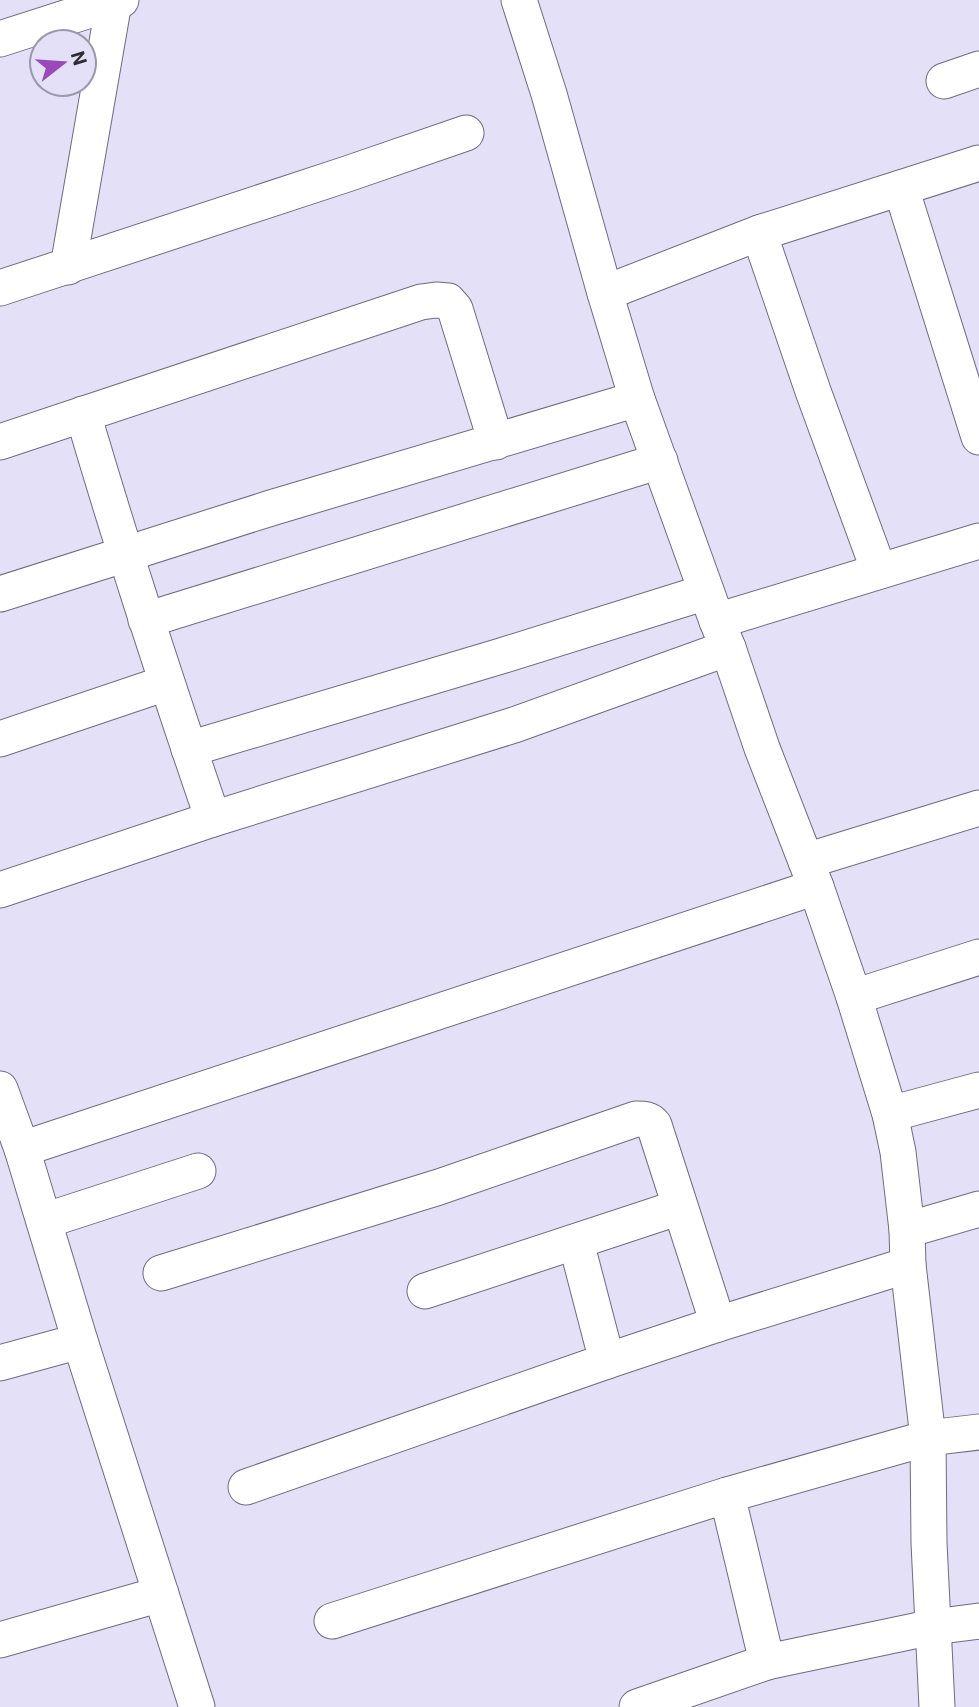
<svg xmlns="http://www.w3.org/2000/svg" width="979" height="1707" font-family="Roboto,sans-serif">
  <rect width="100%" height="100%" fill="#e3e0f7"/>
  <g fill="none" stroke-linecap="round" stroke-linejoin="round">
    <!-- minor casing -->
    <g stroke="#6e6c7f" stroke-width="37">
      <g id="minor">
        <polyline points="519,0 549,94 605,293 637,399 717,621 728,648 762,748 816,887 854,997 890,1114 898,1152 907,1230 908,1265 928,1438 929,1543 937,1707"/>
        <polyline points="0,39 121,0"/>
        <polyline points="944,81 979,69"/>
        <polyline points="901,188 979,437"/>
        <polyline points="759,233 813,391 879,571"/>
        <polyline points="68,267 114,2"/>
        <polyline points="0,288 347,174 466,133"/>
        <polyline points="605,293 759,233 979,163"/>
        <path d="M83,414C123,550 167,685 213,819"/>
        <polyline points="0,442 421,302 436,300 448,301 455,309 496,442"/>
        <polyline points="0,594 271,508 637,399"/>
        <polyline points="146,620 660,461"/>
        <polyline points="717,621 979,541"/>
        <polyline points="0,739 166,683"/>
        <polyline points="189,749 501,656 706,592"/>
        <polyline points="806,861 979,808"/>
        <polyline points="0,890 213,819 514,725 728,648"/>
        <polyline points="854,997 979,957"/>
        <polyline points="0,1089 22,1149 80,1341 197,1707"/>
        <polyline points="890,1114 979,1090"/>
        <polyline points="22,1149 816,887"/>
        <polyline points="44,1221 198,1171"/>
        <polyline points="907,1230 979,1209"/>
        <polyline points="576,1242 607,1361"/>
        <path d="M161,1273L439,1187L636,1119C644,1119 649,1119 654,1125L718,1324"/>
        <polyline points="425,1291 680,1207"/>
        <polyline points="0,1363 80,1341"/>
        <polyline points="246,1487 607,1361 718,1324 908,1265"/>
        <polyline points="727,1495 767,1662"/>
        <polyline points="332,1621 727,1495 928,1438 979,1432"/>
        <polyline points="0,1640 161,1594"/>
        <polyline points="637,1707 767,1662 933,1627 979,1621"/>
      </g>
    </g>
    <!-- minor -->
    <use href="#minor" stroke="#fff" stroke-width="35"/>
  </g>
  <!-- north arrow -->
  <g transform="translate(63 63) rotate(73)"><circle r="33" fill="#e3e0f7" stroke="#9b98a9" stroke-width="2"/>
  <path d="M0-5L12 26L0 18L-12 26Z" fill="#9a49b8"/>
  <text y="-10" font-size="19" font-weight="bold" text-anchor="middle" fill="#2e2d35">N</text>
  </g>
</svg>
